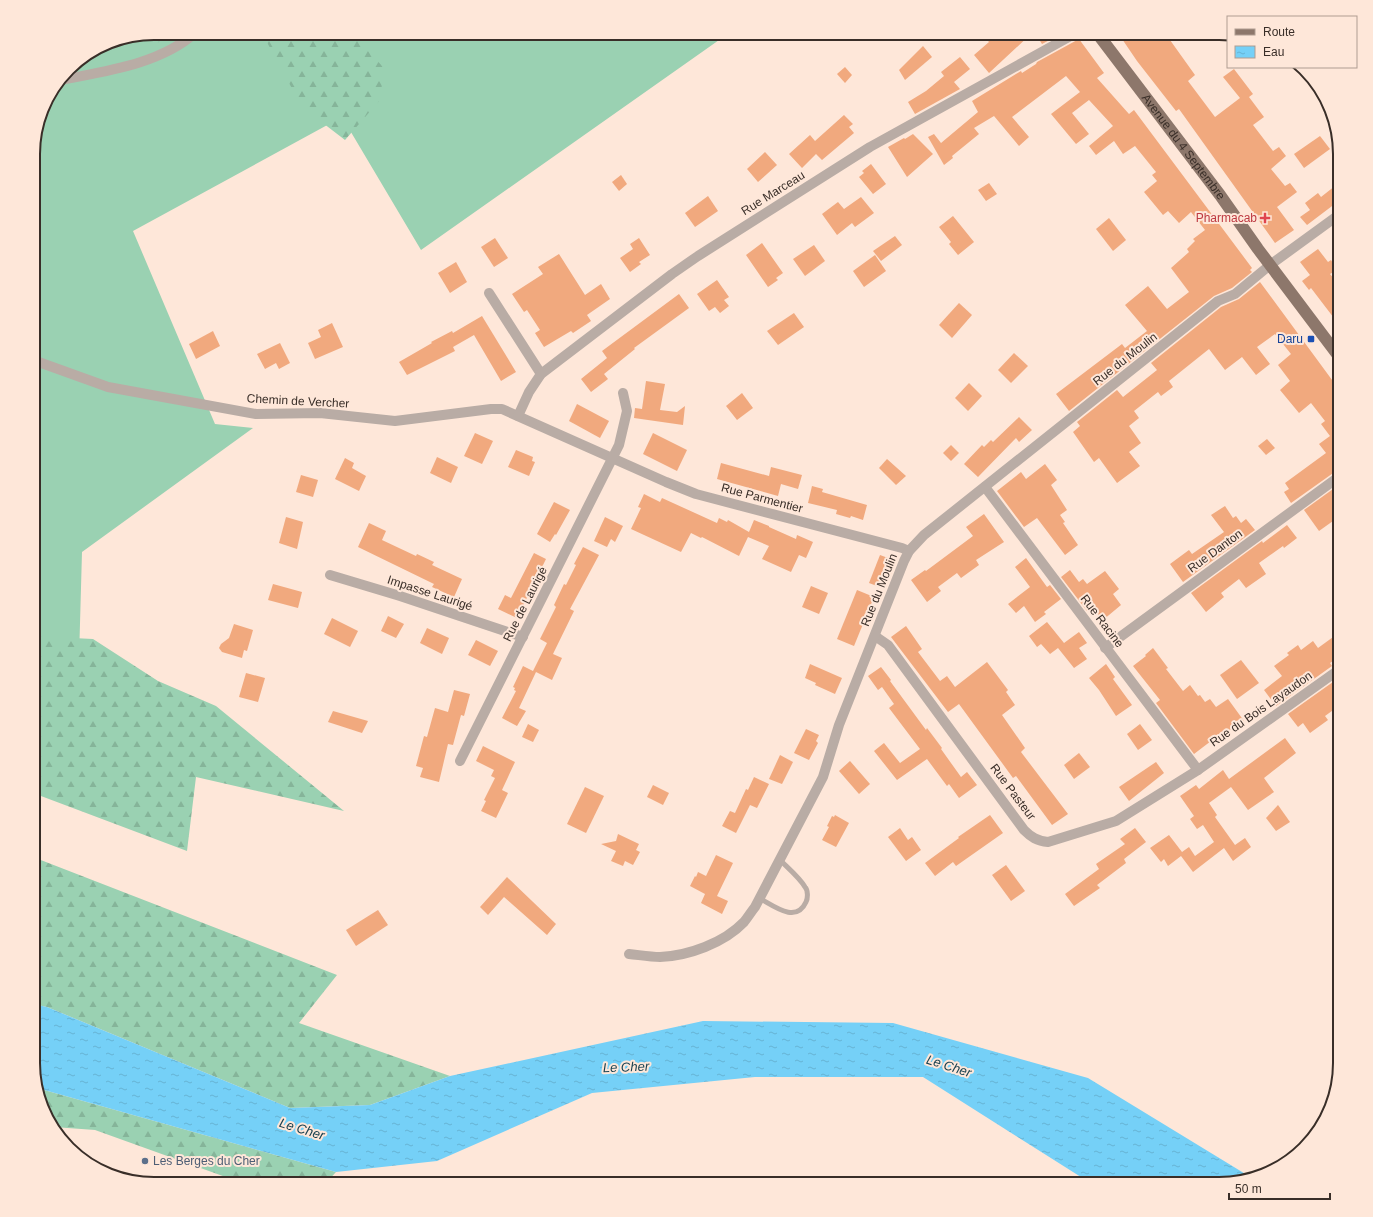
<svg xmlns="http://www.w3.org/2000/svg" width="1373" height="1217" font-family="Arial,sans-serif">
  <defs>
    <pattern id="forest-firs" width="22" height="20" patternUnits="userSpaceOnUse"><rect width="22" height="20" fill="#9ad1b2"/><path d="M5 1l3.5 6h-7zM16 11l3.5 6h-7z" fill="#85b499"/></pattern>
    <pattern id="water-ripples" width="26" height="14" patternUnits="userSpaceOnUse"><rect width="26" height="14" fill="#75d0f7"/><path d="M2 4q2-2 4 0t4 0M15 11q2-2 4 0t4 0" fill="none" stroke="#66b3d4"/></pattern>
  </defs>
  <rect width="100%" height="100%" fill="#fee7d9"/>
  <!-- grass -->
  <polygon fill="#9ad1b2" points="154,33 729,33 421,250 342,117 133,231 215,424 253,428 82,552 79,659 33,669 33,146 46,100 74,63 108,42"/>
  <!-- forest -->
  <g fill="url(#forest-firs)">
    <polygon points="154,33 179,33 150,46 144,35"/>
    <polygon points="262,33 358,33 369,52 384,68 380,100 345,140 302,107"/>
    <polygon points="33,636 93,639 158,681 216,706 344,811 196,777 187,851 33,793"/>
    <polygon points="33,857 337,975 299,1023 450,1076 370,1105 290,1108 47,1007 33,1004"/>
    <polygon points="37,1088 336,1172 325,1184 245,1184 95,1130 54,1127 42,1110"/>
  </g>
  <!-- water -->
  <polygon fill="url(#water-ripples)" points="33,1004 47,1007 290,1108 370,1105 450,1076 703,1021 893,1023 1088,1078 1252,1178 1219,1184 1092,1184 923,1077 755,1077 592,1093 437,1161 336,1172 37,1088 33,1071"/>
  <!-- building -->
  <g fill="#f1a97e">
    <polygon points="981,33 1032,33 989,73 974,55 989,42"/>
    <polygon points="1035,33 1063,33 1042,44"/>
    <polygon points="1118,33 1179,33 1170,40 1195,75 1188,81 1215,117 1240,98 1223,77 1234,69 1253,94 1249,97 1264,117 1253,125 1273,151 1279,147 1286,156 1271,169 1285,186 1290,183 1297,192 1277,207 1294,230 1275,243 1179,109 1176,111 1137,61"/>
    <polygon points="1079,39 1104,73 1097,78 1129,114 1134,110 1252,268 1250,270 1252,272 1232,288 1214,296 1069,411 1056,394 1122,344 1125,348 1147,331 1125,305 1148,286 1167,309 1189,292 1171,268 1189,252 1187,249 1195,241 1193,239 1205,230 1191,212 1179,223 1168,211 1163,215 1144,192 1157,181 1152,175 1156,172 1135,146 1123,154 1114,141 1096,155 1089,146 1113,126 1089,100 1072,113 1089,134 1076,144 1051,114 1080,92 1066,76 1012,117 1029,137 1019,146 994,116 974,128 979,134 952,156 953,158 944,165 928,137 934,134 941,143 978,112 972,101 1021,71 1022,73 1036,64 1037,62"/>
    <polygon points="923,46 932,57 905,80 899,70"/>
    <polygon points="960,57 970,69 954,82 960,89 915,114 908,102 926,91 944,76 941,72"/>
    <polygon points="845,67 852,75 845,83 837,74"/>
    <polygon points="844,115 853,124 849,127 854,133 822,160 816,154 802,168 789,154 810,135 815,141"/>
    <polygon points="913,134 933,154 907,177 888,147 904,138 905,139"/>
    <polygon points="1320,136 1330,149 1304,168 1294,154"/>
    <polygon points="765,152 777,165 758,182 747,169"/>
    <polygon points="871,164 886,184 873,194 859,177 864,173 862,171"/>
    <polygon points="621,175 627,184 619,191 612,182"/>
    <polygon points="1340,182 1340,200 1307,225 1300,217 1310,210 1305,203 1318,193 1321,197"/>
    <polygon points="989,183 997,194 986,201 978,190"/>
    <polygon points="708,196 718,211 695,227 685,213"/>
    <polygon points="861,197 874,213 855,227 852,223 837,235 822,214 838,202 844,209"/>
    <polygon points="953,216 974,242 958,255 949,244 951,242 939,227"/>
    <polygon points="1109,218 1126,240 1113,251 1096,229"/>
    <polygon points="895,236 902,245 881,261 873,251"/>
    <polygon points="495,238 508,258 494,267 481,247"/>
    <polygon points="639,238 650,255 639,262 641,264 630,272 620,258 633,249 630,244"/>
    <polygon points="762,243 783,273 776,278 778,280 768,287 746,255"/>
    <polygon points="814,245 825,261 805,276 793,259"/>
    <polygon points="1318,249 1328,262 1331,260 1337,270 1330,274 1340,286 1340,326 1311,288 1309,290 1302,281 1310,275 1300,262"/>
    <polygon points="559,254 585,295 601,284 610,299 587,315 591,321 573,333 571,331 544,347 535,333 540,330 527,310 524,312 512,294 543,274 538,267"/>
    <polygon points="875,255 886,271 864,287 853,271"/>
    <polygon points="456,262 467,282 450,293 438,273"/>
    <polygon points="717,280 729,297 724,300 729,306 720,313 715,307 709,311 697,294"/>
    <polygon points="1260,282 1335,384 1340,380 1340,470 1336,471 1291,503 1284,492 1289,489 1285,483 1326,453 1319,444 1330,436 1321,424 1325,421 1311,403 1299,413 1280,390 1290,381 1278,365 1291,354 1275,334 1257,347 1270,364 1256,375 1242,357 1225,370 1209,349 1169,381 1173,387 1161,396 1158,392 1134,411 1139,418 1129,426 1141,443 1129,452 1140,466 1117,483 1099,458 1094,462 1073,432 1080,426 1077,422 1117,390 1123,397 1157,370 1151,363 1221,307 1239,299"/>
    <polygon points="679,294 689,308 634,348 635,349 604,374 608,379 591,392 581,379 607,358 602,351"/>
    <polygon points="959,303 972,315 952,338 939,325"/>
    <polygon points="794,313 804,327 778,345 767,331"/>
    <polygon points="482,316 516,372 501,381 474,335 453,347 455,351 407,375 399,362 432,343 431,342 452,331 453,333"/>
    <polygon points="332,323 343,347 315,359 308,343 321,337 318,330"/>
    <polygon points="213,331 220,346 196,359 189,344"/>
    <polygon points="280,343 290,363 279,369 276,363 265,369 257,354"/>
    <polygon points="1014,353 1028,366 1011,383 998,370"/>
    <polygon points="646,381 665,384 660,410 677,412 685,406 683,425 634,418 635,408 642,409"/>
    <polygon points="969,383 982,396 968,411 955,398"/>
    <polygon points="742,393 753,408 737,420 726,406"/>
    <polygon points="577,404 609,421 600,438 569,421"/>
    <polygon points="1019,417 1032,430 1019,442 1016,438 978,477 964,464 982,445 984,447 991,440 993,442"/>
    <polygon points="475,433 493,441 482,464 464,456"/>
    <polygon points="653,433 687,450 677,471 643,454"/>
    <polygon points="1267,439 1275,448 1266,455 1258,446"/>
    <polygon points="951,445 959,453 951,461 943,453"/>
    <polygon points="516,450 533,457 532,461 535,462 529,476 508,467"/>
    <polygon points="437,457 458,467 451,483 430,473"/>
    <polygon points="345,458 354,463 352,468 366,476 359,491 335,479"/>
    <polygon points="887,459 906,476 896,485 879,468"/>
    <polygon points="721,463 769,476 771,467 802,475 798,489 781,484 778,496 717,479"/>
    <polygon points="1045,464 1057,480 1051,485 1067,510 1060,515 1065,522 1063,523 1078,545 1065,555 1037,518 1024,527 997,491 1021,472 1026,479"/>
    <polygon points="301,475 318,480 313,497 296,492"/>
    <polygon points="1340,484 1340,516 1319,531 1304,510"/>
    <polygon points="812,486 823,489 822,492 867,505 863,520 851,516 850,518 836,514 837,510 808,503"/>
    <polygon points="644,494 660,502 662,498 717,523 719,518 727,522 728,520 749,532 754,520 769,526 769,527 796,539 797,535 813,542 806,558 799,555 791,572 762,559 769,546 748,537 739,556 702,537 701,538 691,533 681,552 631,529 641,508 638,507"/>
    <polygon points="554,502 570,510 556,535 555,534 550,542 537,534"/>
    <polygon points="1225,506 1233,518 1236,516 1241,523 1246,519 1255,530 1183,582 1170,564 1189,550 1192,554 1224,532 1211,515"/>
    <polygon points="984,514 1004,542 976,560 979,565 961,578 957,573 938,587 941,591 927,602 911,580 925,570 926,571 973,536 966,527"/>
    <polygon points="286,517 303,522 297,549 279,543"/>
    <polygon points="605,517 623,526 615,542 611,539 607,547 594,541"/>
    <polygon points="369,523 386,531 382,540 416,556 417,554 434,562 432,565 462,579 454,597 432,587 434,584 358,547"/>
    <polygon points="1287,525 1297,538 1284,548 1283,546 1259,563 1266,574 1246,588 1239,579 1221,593 1224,597 1206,612 1191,593 1262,541 1263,543"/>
    <polygon points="583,547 599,555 570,609 574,611 553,654 562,658 552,680 536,672 519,708 526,711 517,726 502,718 516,691 514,690 515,688 513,687 523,666 533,671 547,643 540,639 556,607 554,605 564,584 566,585 576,565 574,564"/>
    <polygon points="534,553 546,559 517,618 498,609 505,595 511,598"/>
    <polygon points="880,555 896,561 885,589 869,583"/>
    <polygon points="1026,558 1047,587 1050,585 1061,599 1044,612 1046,614 1035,622 1024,606 1016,613 1008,604 1030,587 1015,567"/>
    <polygon points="1070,570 1079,582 1083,579 1087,584 1105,571 1119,589 1113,594 1121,605 1103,620 1092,607 1087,611 1061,577"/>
    <polygon points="273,584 302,592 298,608 268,600"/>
    <polygon points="811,586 828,593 819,614 802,607"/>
    <polygon points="857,590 874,597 854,646 837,639"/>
    <polygon points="388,616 404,624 396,638 381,631"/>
    <polygon points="332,618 358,631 350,647 324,634"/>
    <polygon points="1047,622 1064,643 1079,632 1087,643 1079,648 1087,659 1074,668 1058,648 1050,654 1041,644 1037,647 1029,636"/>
    <polygon points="234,624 253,630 247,651 244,650 242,658 222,652 219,648 221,644 229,638"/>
    <polygon points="906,626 922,649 918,652 940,681 947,676 955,687 987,662 1008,690 1006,692 1015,705 1002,715 1025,748 1021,752 1068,814 1052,825 1016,776 1013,778 959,704 948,712 891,637"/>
    <polygon points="427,628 449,638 442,654 420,643"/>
    <polygon points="1340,632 1340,656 1330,663 1332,666 1276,706 1264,690 1282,676 1274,666 1289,655 1287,653 1298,645 1301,650 1313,641 1318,648"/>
    <polygon points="476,640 498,651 490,666 468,655"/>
    <polygon points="1153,648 1168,668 1166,669 1183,691 1190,685 1198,696 1200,695 1205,702 1210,699 1216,707 1228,699 1244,721 1211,742 1211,741 1194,754 1156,703 1160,700 1133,666 1146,656 1145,655"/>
    <polygon points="1241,660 1259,683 1237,699 1220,675"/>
    <polygon points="810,664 842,678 835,694 815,685 816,683 805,678"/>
    <polygon points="1106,664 1115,677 1113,679 1132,705 1116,716 1099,690 1089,678"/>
    <polygon points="881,667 891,680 890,681 926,730 927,728 942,748 941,749 961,777 967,772 977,785 959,798 949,784 947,786 927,759 897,780 874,751 884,743 900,763 920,749 889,708 894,704 882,687 878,690 868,676"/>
    <polygon points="246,673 265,678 258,702 239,697"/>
    <polygon points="1340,677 1340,702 1335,706 1336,708 1325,716 1328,720 1310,733 1303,723 1298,727 1288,714"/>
    <polygon points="454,690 470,694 464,716 461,715 453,745 448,744 439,782 420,777 423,768 416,766 424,736 427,737 435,708 448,712"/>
    <polygon points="333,711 368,721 362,733 328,722"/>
    <polygon points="528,724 539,730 533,742 522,737"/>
    <polygon points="1140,724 1152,740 1138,750 1127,734"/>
    <polygon points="806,729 819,735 816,741 818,743 809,760 794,753"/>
    <polygon points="1285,738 1296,753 1264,778 1274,792 1248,810 1231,787 1209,803 1217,815 1215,817 1235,845 1245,838 1251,847 1233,861 1224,848 1193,872 1181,856 1168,866 1164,859 1161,862 1150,848 1169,835 1182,852 1189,847 1195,856 1214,842 1203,825 1197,829 1190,819 1194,816 1180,796 1196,785 1199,789 1223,770 1229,779"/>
    <polygon points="483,746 515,762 502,790 508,793 496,818 481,811 486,801 484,800 495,778 491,776 494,770 476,761"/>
    <polygon points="1079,753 1090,767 1074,779 1064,765"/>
    <polygon points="780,755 793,762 782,784 769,779"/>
    <polygon points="850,761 870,784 859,794 839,771"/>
    <polygon points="1156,762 1164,773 1129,801 1119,787"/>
    <polygon points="754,777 769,784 757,808 750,805 736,833 722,826 730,811 735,813 746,789 748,790"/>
    <polygon points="653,785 669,793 663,805 647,797"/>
    <polygon points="585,787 604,796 586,833 567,824"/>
    <polygon points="1278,805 1290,822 1276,831 1266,818"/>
    <polygon points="835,815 849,823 836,847 822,840 829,827 827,826 832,816 834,817"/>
    <polygon points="990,815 1003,833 956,866 953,862 935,876 925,863 959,838 958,837"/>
    <polygon points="900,828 908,840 912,837 921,850 906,861 888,837"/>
    <polygon points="1135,828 1146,842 1124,859 1126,863 1097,885 1100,888 1074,906 1065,894 1099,869 1096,864 1125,844 1120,839"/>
    <polygon points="618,834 639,844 636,850 640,852 633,865 625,861 623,866 611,861 616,851 601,844 616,841"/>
    <polygon points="716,855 733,863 717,896 728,901 722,914 701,903 705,894 690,886 695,876 696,877 698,872 706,876"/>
    <polygon points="1006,865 1025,891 1011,901 992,875"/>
    <polygon points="507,877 556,924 547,935 504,897 488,915 480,907"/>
    <polygon points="378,910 388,925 356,946 346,930"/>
  </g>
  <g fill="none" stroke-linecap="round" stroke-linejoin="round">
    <!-- lane -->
    <path stroke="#b9aca5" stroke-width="5" d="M759,898C774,906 796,924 806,902C808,898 808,890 805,887C800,878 788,868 780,860"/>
    <!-- street -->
    <g stroke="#b9aca5" stroke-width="10">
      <path d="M61,80C106,71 160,64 195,33"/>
      <polyline points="489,293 541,374"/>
      <polyline points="33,360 108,387 256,414 320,413 395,421 491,409 502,409 666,482 696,494 902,548 909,551"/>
      <polyline points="518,416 529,392 541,374 672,274 698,256 870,147 1076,33"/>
      <polyline points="985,487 1198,770"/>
      <polyline points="330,575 400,596 523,637"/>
      <path d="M875,636L888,645L1024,830C1031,837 1037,841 1048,842L1116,821L1198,770L1340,669"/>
      <polyline points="1105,648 1340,476"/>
      <polyline points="460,761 619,445 627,411 623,393"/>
      <path d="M629,954C639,955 650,957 660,957C688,956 724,943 744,922C748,917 751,912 755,907L823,777L839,725L904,561L909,551L924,535L1218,301L1235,294L1270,265L1340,214"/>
    </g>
    <!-- primary -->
    <path stroke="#8d776b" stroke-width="12" id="s1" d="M1097,33L1220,195L1258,249L1340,358"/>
  </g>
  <!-- markers -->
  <path fill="#e0444e" stroke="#fee7d9" stroke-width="1.5" d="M1263 212h4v4h4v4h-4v4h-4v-4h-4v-4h4z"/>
  <rect fill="#1a4fb4" stroke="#fee7d9" stroke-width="1.5" x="1307" y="335" width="8" height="8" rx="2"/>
  <circle fill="#5c6f8a" stroke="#fee7d9" stroke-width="1.5" cx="145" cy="1161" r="4"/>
  <g text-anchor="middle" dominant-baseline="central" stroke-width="4" stroke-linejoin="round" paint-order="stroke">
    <!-- street labels -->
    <g font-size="12" fill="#392e28" stroke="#fee7d9">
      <text stroke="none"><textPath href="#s1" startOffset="143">Avenue du 4 Septembre</textPath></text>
      <text transform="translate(773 193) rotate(-32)">Rue Marceau</text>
      <text transform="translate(1125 359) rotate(-38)">Rue du Moulin</text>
      <text transform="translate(298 401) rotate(3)">Chemin de Vercher</text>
      <text transform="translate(762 498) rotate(15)">Rue Parmentier</text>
      <text transform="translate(1215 551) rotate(-36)">Rue Danton</text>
      <text transform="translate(879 590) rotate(-68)">Rue du Moulin</text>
      <text transform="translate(430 593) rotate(18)">Impasse Laurigé</text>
      <text transform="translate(525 604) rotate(-63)">Rue de Laurigé</text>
      <text transform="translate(1102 621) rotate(53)">Rue Racine</text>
      <text transform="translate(1261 709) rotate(-35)">Rue du Bois Layaudon</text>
      <text transform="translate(1013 792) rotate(53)">Rue Pasteur</text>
    </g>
    <!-- health labels -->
    <g font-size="12" fill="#be3a42" stroke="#fee7d9" text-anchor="end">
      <text x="1257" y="218">Pharmacab</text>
    </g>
    <!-- transit labels -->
    <g font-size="12" fill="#164399" stroke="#fee7d9" text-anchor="end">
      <text x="1303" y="339">Daru</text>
    </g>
    <!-- service labels -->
    <g font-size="12" fill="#4e5e75" stroke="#fee7d9" text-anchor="start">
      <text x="153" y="1161">Les Berges du Cher</text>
    </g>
    <!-- water labels -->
    <g font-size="13" font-style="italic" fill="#133d4d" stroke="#fee7d9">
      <text transform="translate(949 1066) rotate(18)">Le Cher</text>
      <text transform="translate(626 1067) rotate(-2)">Le Cher</text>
      <text transform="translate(302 1129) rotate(17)">Le Cher</text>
    </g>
  </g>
  <!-- crop -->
  <path d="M0 0H1373V1217H0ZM154 40H1219A114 114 0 0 1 1333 154V1063A114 114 0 0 1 1219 1177H154A114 114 0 0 1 40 1063V154A114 114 0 0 1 154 40Z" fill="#fee7d9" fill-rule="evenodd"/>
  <path fill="none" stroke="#392e28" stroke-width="2" d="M154 40H1219A114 114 0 0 1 1333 154V1063A114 114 0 0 1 1219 1177H154A114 114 0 0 1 40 1063V154A114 114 0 0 1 154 40Z"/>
  <!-- legend -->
  <rect x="1227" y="16" width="130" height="52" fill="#fee7d9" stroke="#af9d92"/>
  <rect x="1235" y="29" width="20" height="6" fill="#8d776b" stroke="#af9d92"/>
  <text x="1263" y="36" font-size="12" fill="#392e28">Route</text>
  <rect x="1235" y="46" width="20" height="12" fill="url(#water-ripples)" stroke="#af9d92"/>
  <text x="1263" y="56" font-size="12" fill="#392e28">Eau</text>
  <!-- scale -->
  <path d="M1229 1193v6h101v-6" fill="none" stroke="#392e28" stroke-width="2"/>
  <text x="1235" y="1193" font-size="12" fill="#392e28" stroke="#fee7d9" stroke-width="3" paint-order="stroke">50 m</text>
</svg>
